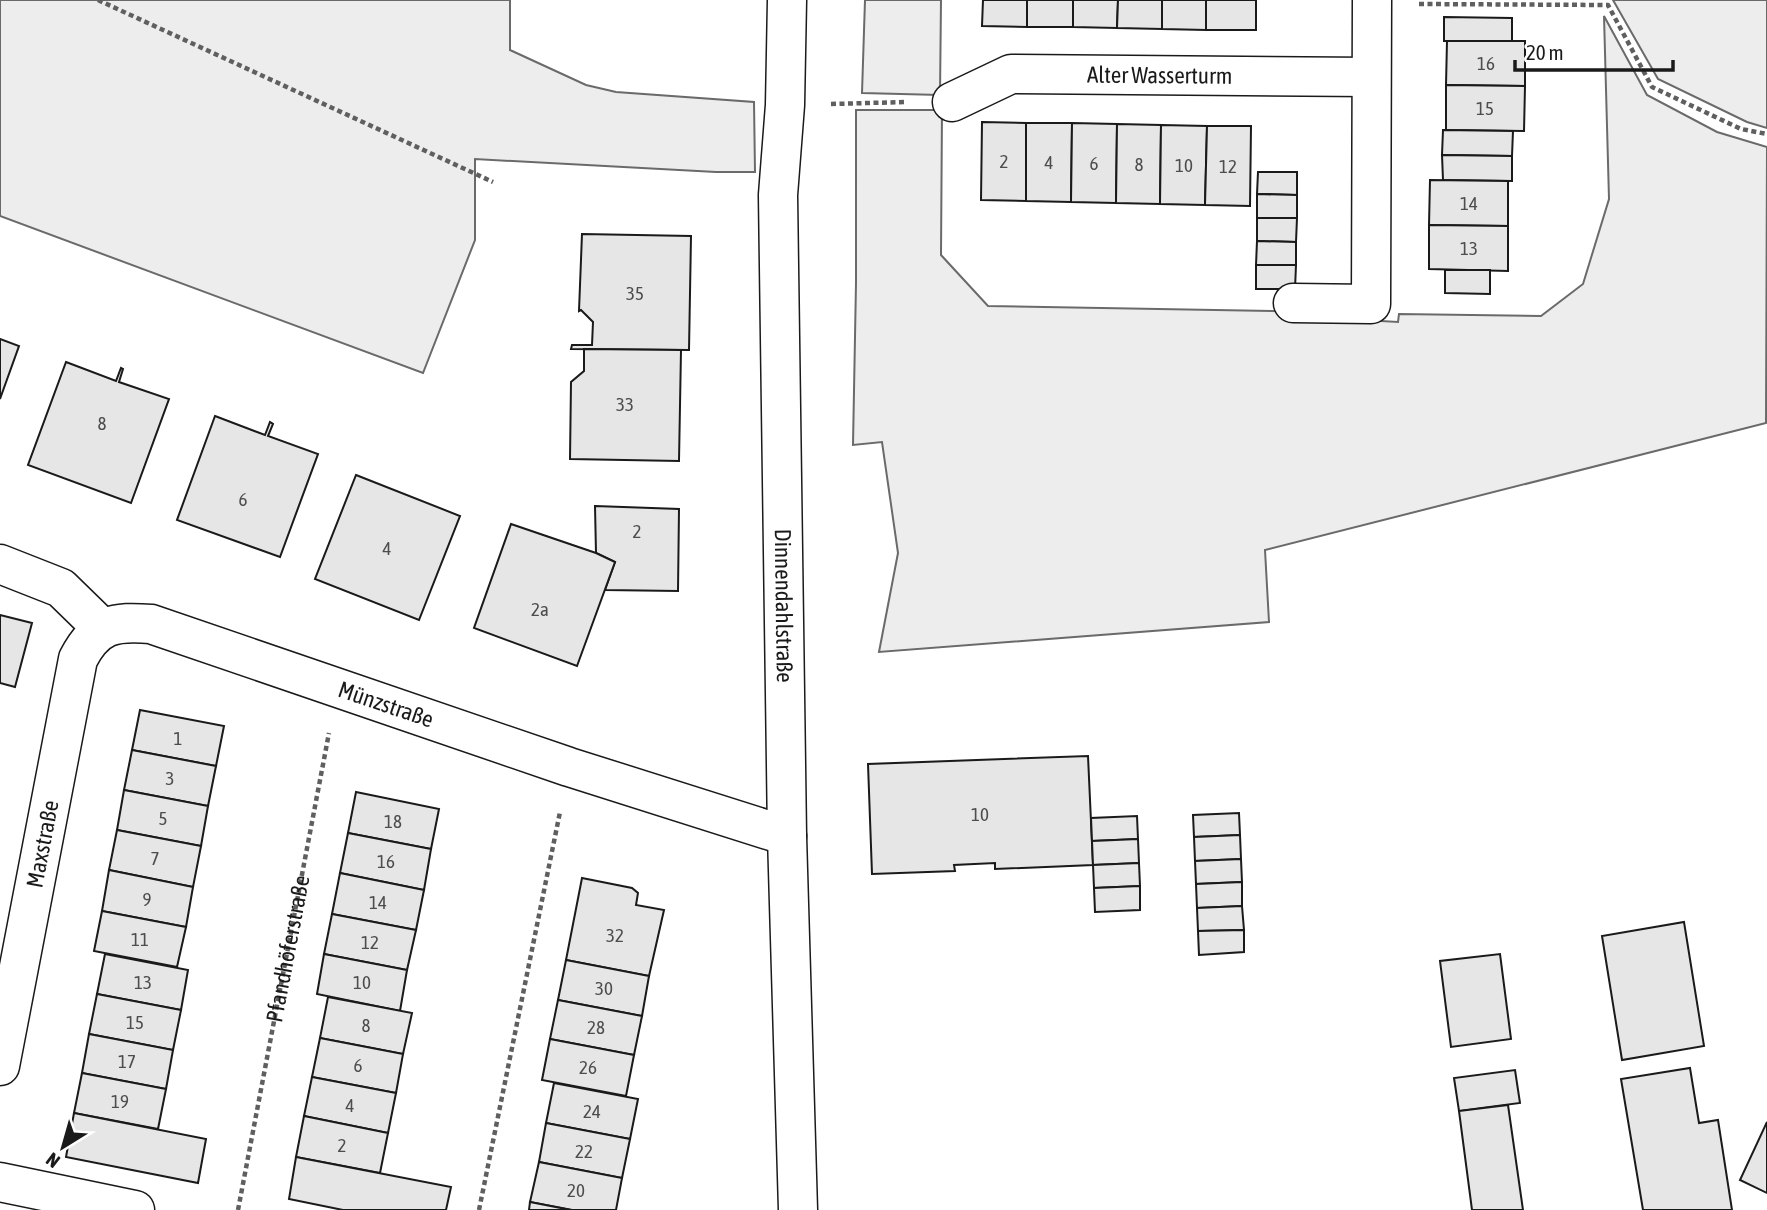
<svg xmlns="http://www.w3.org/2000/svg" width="1767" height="1210" font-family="'Asap Condensed',sans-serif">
  <rect width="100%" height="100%" fill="#fff"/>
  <!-- green -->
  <g fill="#ededed" stroke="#6a6a6a" stroke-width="2">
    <polygon points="0,0 510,0 510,50 586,85 616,92 754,102 755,172 716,172 475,159 475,240 423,373 0,216"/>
    <polygon points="865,0 941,0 940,95 862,93"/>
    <polygon points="1613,0 1767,0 1767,128 1747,122 1658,79"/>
    <polygon points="1604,16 1647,95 1717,132 1767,147 1766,423 1265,550 1269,622 879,652 898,553 882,442 853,445 856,283 856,110 942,110 941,255 988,306 1327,312 1328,318 1398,322 1399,314 1541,316 1583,284 1609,199"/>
  </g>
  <!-- building -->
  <g fill="#e6e6e6" stroke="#1a1a1a" stroke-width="2">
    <polygon points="983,0 1027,0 1027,27 982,26"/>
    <rect x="1027" y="0" width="46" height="27"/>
    <polygon points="1073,0 1118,0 1117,28 1073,27"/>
    <polygon points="1118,0 1162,0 1162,29 1117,28"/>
    <polygon points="1162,0 1206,0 1206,30 1162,29"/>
    <rect x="1206" y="0" width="50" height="30"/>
    <polygon points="1444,17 1512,18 1512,41 1444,41"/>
    <polygon points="1447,41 1525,41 1525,86 1446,85"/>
    <polygon points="1446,85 1525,86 1524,131 1446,130"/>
    <polygon points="982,122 1026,123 1026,201 981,200"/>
    <polygon points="1026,123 1072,123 1071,202 1026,201"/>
    <polygon points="1072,123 1117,124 1116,203 1071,202"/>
    <polygon points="1117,124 1161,125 1160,204 1116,203"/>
    <polygon points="1161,125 1207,126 1205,205 1160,204"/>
    <polygon points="1207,126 1251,126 1250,206 1205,205"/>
    <polygon points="1443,130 1513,131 1512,156 1442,155"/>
    <polygon points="1442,155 1512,156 1512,181 1443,180"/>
    <polygon points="1258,172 1297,172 1297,195 1257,194"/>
    <polygon points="1430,180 1508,181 1508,226 1429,225"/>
    <polygon points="1257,194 1297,195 1297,218 1257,218"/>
    <polygon points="1257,218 1297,218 1296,242 1257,241"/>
    <polygon points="1429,225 1508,226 1508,271 1429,269"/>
    <polygon points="582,234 691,236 689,350 571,349 572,345 592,345 593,322 581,310 579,311"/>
    <polygon points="1257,241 1296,242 1296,265 1256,265"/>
    <polygon points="1256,265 1296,265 1295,289 1256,289"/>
    <polygon points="1445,270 1490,270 1490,294 1445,293"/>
    <polygon points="0,339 19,346 0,399"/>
    <polygon points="584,349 681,350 679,461 570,459 571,382 584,371"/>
    <polygon points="66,362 116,381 121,368 123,369 119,382 169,399 131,503 28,465"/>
    <polygon points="215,416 265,435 270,422 273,424 268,436 318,454 280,557 177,520"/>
    <polygon points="356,475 460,516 419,620 315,579"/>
    <polygon points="595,506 679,509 678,591 605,590 615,562 596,553"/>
    <polygon points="511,524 596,553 615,562 577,666 474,628"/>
    <polygon points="0,615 32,623 15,687 0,683"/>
    <polygon points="140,710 224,726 216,766 132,750"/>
    <polygon points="132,750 216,766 208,806 124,790"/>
    <polygon points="1088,756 1093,865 995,869 995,863 954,865 955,871 872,874 868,764"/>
    <polygon points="124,790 208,806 201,846 117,830"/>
    <polygon points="356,792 439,809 431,849 348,833"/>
    <polygon points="1239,813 1240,835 1194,837 1193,815"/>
    <polygon points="1137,816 1138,839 1092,841 1091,818"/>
    <polygon points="117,830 201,846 193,887 109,870"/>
    <polygon points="348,833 431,849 424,890 340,873"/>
    <polygon points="1240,835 1241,859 1195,861 1194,837"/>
    <polygon points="1138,839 1139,863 1093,865 1092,841"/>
    <polygon points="1241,859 1242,882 1196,884 1195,861"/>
    <polygon points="1139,863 1140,886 1094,888 1093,865"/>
    <polygon points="109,870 193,887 186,927 102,911"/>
    <polygon points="340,873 424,890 416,930 332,914"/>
    <polygon points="582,878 632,888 638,893 636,905 664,910 649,976 566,960"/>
    <polygon points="1242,882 1242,906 1197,908 1196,884"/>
    <polygon points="1140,886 1140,910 1095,912 1094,888"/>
    <polygon points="1242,906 1244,930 1198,931 1197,908"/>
    <polygon points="102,911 186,927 177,967 94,951"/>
    <polygon points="332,914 416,930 407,970 324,954"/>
    <polygon points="1684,922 1704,1046 1622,1060 1602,936"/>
    <polygon points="1244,930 1244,952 1199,955 1198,931"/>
    <polygon points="105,954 188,970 181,1010 97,994"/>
    <polygon points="324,954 407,970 400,1011 317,994"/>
    <polygon points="1500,954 1511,1039 1451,1047 1440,961"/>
    <polygon points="566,960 649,976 642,1016 558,1000"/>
    <polygon points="97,994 181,1010 173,1050 89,1034"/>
    <polygon points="328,997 412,1013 403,1054 320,1038"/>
    <polygon points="558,1000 642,1016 634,1055 550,1039"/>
    <polygon points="89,1034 173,1050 166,1089 82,1073"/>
    <polygon points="320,1038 403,1054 396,1093 312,1077"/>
    <polygon points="550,1039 634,1055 626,1096 542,1080"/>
    <polygon points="1690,1068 1699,1123 1718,1120 1732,1210 1643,1210 1621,1079"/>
    <polygon points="1515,1070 1520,1103 1459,1111 1454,1078"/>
    <polygon points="82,1073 166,1089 158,1129 74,1113"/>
    <polygon points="312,1077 396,1093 388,1133 304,1116"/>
    <polygon points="554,1083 638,1099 630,1139 546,1123"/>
    <polygon points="1508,1105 1523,1210 1472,1210 1459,1111"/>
    <polygon points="74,1113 206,1139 198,1183 66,1157"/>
    <polygon points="304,1116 388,1133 380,1173 296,1157"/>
    <polygon points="1767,1122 1767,1193 1740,1180"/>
    <polygon points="546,1123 630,1139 622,1178 539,1162"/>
    <polygon points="296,1157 451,1187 446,1210 343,1210 289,1199"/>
    <polygon points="539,1162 622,1178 616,1210 572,1210 530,1202"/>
    <polygon points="530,1202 571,1210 529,1210"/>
  </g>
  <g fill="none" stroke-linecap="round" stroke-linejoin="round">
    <!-- minor casing -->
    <g stroke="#1a1a1a" stroke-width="41">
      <g id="minor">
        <path id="s2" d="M787,0L785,105L778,195L787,836L798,1210"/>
        <path id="s3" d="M952,102L1011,74L1371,77"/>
        <polyline points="1293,303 1371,304 1372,0"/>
        <polyline points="0,564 61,588 102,628"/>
        <path id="s4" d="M0,1066L78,659C96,624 114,621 151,624L569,767L787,836"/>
        <polyline points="0,1182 135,1210"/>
      </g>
    </g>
    <!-- path -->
    <g stroke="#5f5f5f" stroke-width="4.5" stroke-dasharray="5 3.5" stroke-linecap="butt">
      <polyline points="98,0 493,182"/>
      <polyline points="1419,4 1608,5 1652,87 1741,129 1767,134"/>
      <polyline points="831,104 906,102"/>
      <path id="s1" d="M238,1210L329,733"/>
      <polyline points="479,1210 560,812"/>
    </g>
    <!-- minor -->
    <use href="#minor" stroke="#fff" stroke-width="38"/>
  </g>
  <g text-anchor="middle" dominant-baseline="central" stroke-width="5" stroke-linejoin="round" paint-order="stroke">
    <!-- number labels -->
    <g font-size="19" fill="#4d4d4d">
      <text x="1486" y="63">16</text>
      <text x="1485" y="108">15</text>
      <text x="1004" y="161">2</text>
      <text x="1049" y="162">4</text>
      <text x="1094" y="163">6</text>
      <text x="1139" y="164">8</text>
      <text x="1184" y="165">10</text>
      <text x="1228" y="166">12</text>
      <text x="1469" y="203">14</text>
      <text x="1469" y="248">13</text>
      <text x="635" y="293">35</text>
      <text x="625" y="404">33</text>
      <text x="102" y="423">8</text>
      <text x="243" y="499">6</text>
      <text x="637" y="531">2</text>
      <text x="387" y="548">4</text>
      <text x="540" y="609">2a</text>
      <text x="178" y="738">1</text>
      <text x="170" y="778">3</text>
      <text x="980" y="814">10</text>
      <text x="163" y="818">5</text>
      <text x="393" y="821">18</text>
      <text x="155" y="858">7</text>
      <text x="386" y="861">16</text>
      <text x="147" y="899">9</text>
      <text x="378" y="902">14</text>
      <text x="615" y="935">32</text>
      <text x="140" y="939">11</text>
      <text x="370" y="942">12</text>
      <text x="143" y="982">13</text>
      <text x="362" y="982">10</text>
      <text x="604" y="988">30</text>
      <text x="135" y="1022">15</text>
      <text x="366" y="1025">8</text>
      <text x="596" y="1027">28</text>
      <text x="127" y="1061">17</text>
      <text x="358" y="1065">6</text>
      <text x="588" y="1067">26</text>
      <text x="120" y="1101">19</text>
      <text x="350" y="1105">4</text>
      <text x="592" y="1111">24</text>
      <text x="342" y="1145">2</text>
      <text x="584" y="1151">22</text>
      <text x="576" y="1190">20</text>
    </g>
    <!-- street labels -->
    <g font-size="23" fill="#1a1a1a" stroke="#fff">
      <text stroke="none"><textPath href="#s3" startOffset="214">Alter Wasserturm</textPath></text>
      <text stroke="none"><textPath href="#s2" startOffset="606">Dinnendahlstraße</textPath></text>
      <text stroke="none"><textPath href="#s4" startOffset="751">Münzstraße</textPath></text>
      <text stroke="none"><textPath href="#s4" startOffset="226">Maxstraße</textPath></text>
      <text stroke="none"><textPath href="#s1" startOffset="266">Pfandhöferstraße</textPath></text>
    </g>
  </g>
  <!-- north arrow -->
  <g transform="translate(63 1147) rotate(217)" stroke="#ffffff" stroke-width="5" paint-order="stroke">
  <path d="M0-5L12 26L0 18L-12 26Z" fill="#1a1a1a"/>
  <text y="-10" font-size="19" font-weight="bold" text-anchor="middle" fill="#1a1a1a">N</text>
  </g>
  <!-- scale -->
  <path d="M1515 60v10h158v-10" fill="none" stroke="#1a1a1a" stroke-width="3.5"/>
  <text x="1526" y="60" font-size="21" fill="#1a1a1a" stroke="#ffffff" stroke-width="5" paint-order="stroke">20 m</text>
</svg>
